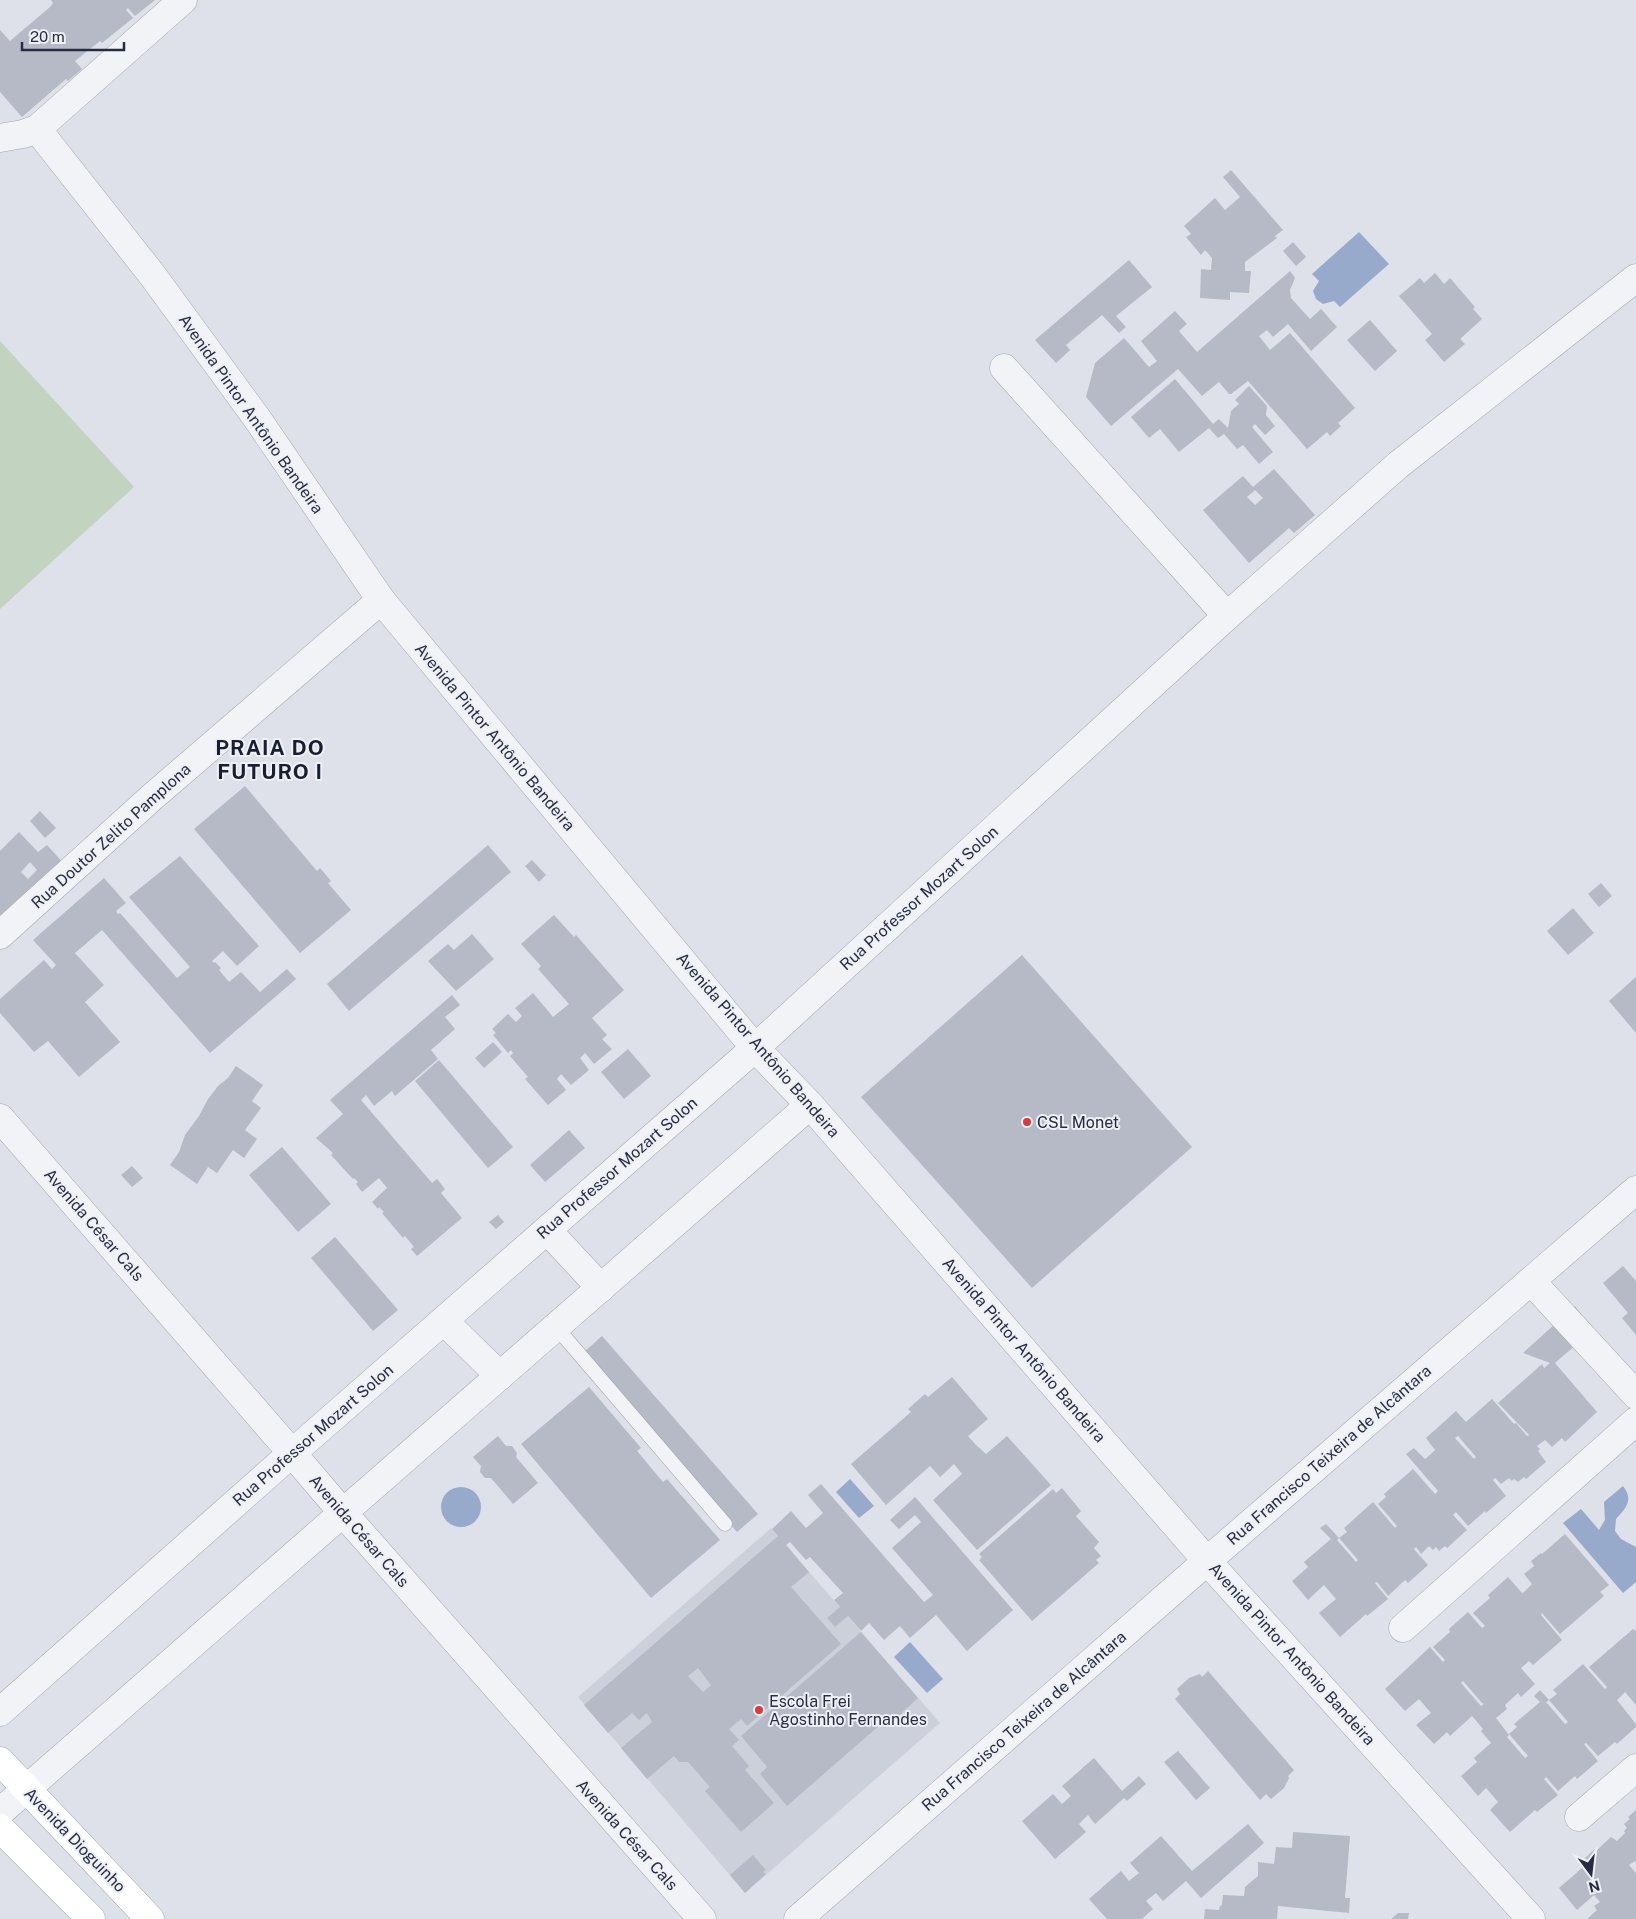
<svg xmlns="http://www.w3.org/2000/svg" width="1636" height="1919" font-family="'Public Sans',sans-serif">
  <rect width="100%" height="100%" fill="#dee1e9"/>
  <!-- built -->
  <polygon fill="#ccd0db" points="771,1528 940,1723 745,1893 578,1697"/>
  <!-- green -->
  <polygon fill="#c2d3bf" points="0,341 134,487 0,609"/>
  <!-- water -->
  <g fill="#97aacb">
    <polygon points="1359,232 1389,264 1340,307 1334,301 1323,304 1316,299 1313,291 1319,281 1312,274"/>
    <polygon points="850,1479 874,1506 859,1518 836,1492"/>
    <path d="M1623,1486C1634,1500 1626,1508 1616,1519L1615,1531L1621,1539L1636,1547V1582L1623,1593L1563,1523L1581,1509L1599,1530L1605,1520L1604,1502Z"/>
    <circle cx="461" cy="1507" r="20"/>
    <polygon points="910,1642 943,1679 927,1693 894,1657"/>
  </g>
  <!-- building -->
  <g fill="#b5bac6" fill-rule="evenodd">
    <polygon points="51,0 155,0 135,16 128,8 126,10 133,18 102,43 100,41 75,61 82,69 68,81 66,79 22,117 0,92 0,30 10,41 50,7 53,3"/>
    <polygon points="1231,170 1283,230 1275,236 1277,238 1245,262 1245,271 1251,271 1249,293 1230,292 1230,300 1200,298 1201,269 1211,270 1212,258 1205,250 1201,255 1186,237 1191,234 1184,226 1215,198 1225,210 1240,197 1223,177"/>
    <polygon points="1293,242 1306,257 1296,266 1283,251"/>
    <polygon points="1129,260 1152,287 1116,316 1126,327 1119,333 1102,315 1066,345 1070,350 1056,363 1035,340"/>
    <polygon points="1290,271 1295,278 1290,290 1291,298 1310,319 1321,309 1337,327 1311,351 1288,324 1273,337 1267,330 1259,336 1270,350 1290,333 1355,408 1338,423 1341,426 1330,436 1327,432 1307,449 1248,381 1231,394 1229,394 1219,382 1202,396 1178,369 1111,426 1086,397 1095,363 1124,338 1149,367 1157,361 1141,341 1175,311 1187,324 1179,331 1197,352"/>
    <polygon points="1435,273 1444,284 1450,278 1475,307 1473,309 1482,319 1460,339 1465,344 1444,362 1425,340 1432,334 1399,296 1420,278 1424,283"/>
    <polygon points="1370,320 1397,351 1375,371 1347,340"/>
    <polygon points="1175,379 1213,424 1219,419 1228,428 1231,411 1239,404 1235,400 1249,386 1267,406 1266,415 1275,426 1265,435 1255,424 1252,427 1273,452 1259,464 1243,445 1237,449 1224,434 1218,438 1209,428 1179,452 1160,429 1149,438 1131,417"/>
    <path d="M1274,469L1315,515L1294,533L1289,528L1249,563L1203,510L1243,476L1253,487ZM1255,490L1263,498L1255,505L1247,497Z"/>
    <polygon points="245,786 317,871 320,868 331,881 328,883 351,910 300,953 194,829"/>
    <polygon points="40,811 56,828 45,838 30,821"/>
    <path d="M19,832L38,852L47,845L66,866L0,927V851ZM30,862L37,870L28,879L21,872Z"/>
    <polygon points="488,845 511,872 349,1011 327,984"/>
    <polygon points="180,856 259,946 237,966 223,951 212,961 214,963 215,962 221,968 219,970 229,982 241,972 260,992 287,969 296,979 210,1053 102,930 75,953 104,985 85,1002 120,1042 79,1077 48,1041 34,1052 0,1013 0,999 44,960 52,969 56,965 33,940 104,878 126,903 116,911 118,914 120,913 177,978 190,967 129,897"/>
    <polygon points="532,860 546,875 539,882 525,866"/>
    <polygon points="1601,883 1612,896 1599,907 1588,894"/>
    <polygon points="1573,908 1594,933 1568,955 1547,931"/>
    <polygon points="554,915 574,937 576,935 624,990 592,1018 607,1035 602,1039 612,1049 594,1064 585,1053 580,1058 589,1070 571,1085 561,1074 557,1079 566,1090 548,1105 525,1079 528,1077 510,1056 513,1053 511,1050 508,1053 493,1035 496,1033 492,1029 508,1014 516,1022 522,1016 515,1008 533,993 553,1017 569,1004 538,969 541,966 521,944"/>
    <polygon points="472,934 494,959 456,991 428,961 448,944 454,950"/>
    <polygon points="1022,955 1192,1147 1032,1288 861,1097"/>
    <polygon points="1636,977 1636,1033 1609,1001"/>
    <polygon points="452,995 460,1005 445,1017 455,1029 431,1050 438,1059 395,1096 392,1091 374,1106 366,1095 361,1100 432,1183 437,1179 445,1189 441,1193 462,1218 417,1256 411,1249 414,1247 405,1236 403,1238 382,1213 384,1212 379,1207 378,1209 372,1202 387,1188 379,1178 362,1192 356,1184 358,1182 354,1178 353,1179 331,1155 333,1153 316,1138 343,1114 330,1100"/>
    <polygon points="493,1042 502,1052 484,1068 475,1058"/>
    <polygon points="628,1049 651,1076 624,1099 601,1072"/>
    <polygon points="439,1060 513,1147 488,1168 415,1081"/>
    <polygon points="236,1066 263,1085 252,1101 261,1108 245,1130 257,1139 244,1158 233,1150 217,1173 208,1167 197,1184 170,1165 179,1152 185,1135 199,1116 208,1099 218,1086 228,1078"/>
    <polygon points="569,1130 585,1148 545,1182 530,1165"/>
    <polygon points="282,1147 331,1204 298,1232 249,1175"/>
    <polygon points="132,1166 143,1178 132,1187 121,1175"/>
    <polygon points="498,1215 504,1222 496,1229 489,1222"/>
    <polygon points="335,1237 398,1310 373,1331 311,1258"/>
    <polygon points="1623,1266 1636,1281 1636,1335 1622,1318 1628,1313 1603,1283"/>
    <path d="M1575,1306L1585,1320L1584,1338L1555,1363L1597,1412L1565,1442L1562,1438L1552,1447L1545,1440L1537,1446L1540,1449L1538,1451L1546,1462L1526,1479L1524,1477L1518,1482L1514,1479L1512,1481L1509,1478L1501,1484L1495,1478L1493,1480L1506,1496L1486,1513L1485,1511L1468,1526L1456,1512L1453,1515L1467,1530L1447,1548L1445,1546L1439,1551L1436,1547L1433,1550L1429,1546L1421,1554L1416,1547L1414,1549L1428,1565L1408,1583L1405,1580L1388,1596L1377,1582L1375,1583L1388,1599L1367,1616L1366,1614L1340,1637L1319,1613L1336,1599L1324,1585L1308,1600L1292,1581L1308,1567L1304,1562L1331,1539L1320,1528L1326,1524L1339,1538L1337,1540L1356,1562L1358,1560L1339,1538L1347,1532L1344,1528L1373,1502L1395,1528L1397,1526L1378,1504L1386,1497L1384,1494L1413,1469L1435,1494L1438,1491L1406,1454L1414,1448L1425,1459L1431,1454L1435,1450L1426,1438L1456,1411L1466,1422L1492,1399L1514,1424L1516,1423L1527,1436L1529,1435L1498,1403L1542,1364L1544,1368L1550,1363L1523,1353ZM1458,1436L1476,1457L1474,1459L1455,1438Z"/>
    <polygon points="602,1336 758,1514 737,1532 582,1354"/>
    <polygon points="952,1377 988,1419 968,1436 976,1445 986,1454 1007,1436 1051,1485 977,1550 933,1500 962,1474 954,1464 940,1477 930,1466 886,1505 851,1464 911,1412 908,1409 925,1394 928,1397"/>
    <polygon points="589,1387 641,1448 637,1451 663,1482 667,1479 720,1540 651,1598 521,1444"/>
    <polygon points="498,1436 506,1446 512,1446 517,1453 516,1457 538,1483 513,1504 491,1478 485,1478 480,1472 481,1466 473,1457"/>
    <path d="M821,1484L924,1602L933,1595L892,1548L921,1522L915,1515L899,1529L890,1520L915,1497L1013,1610L967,1651L936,1615L910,1638L900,1626L884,1640L869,1623L861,1631L848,1616L835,1627L827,1618L840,1607L834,1600L843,1593L810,1557L806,1560L790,1542L786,1545L809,1572L791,1587L841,1644L747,1726L741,1719L729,1729L739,1740L732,1746L749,1766L745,1770L774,1803L741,1832L705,1791L710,1787L688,1762H679L674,1756L647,1779L621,1748L652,1722L647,1713L639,1720L632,1713L608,1733L584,1705L778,1536L772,1529L791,1511L806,1528L823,1513L808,1495ZM698,1668L711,1685L703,1692L688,1676Z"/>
    <polygon points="1062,1488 1081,1511 1076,1516 1099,1542 1094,1548 1101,1556 1096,1560 1099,1563 1032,1621 979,1560 982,1557 979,1554 1053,1489 1056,1493"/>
    <path d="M1565,1534L1609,1585L1600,1592L1604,1596L1560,1634L1542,1613L1541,1615L1562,1640L1533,1665L1529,1661L1521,1668L1535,1684L1521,1697L1518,1693L1505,1705L1507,1709L1496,1718L1509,1735L1507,1737L1525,1758L1528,1756L1509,1734L1517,1727L1514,1724L1540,1702L1534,1696L1540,1690L1549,1700L1557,1694L1553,1690L1583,1664L1605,1689L1607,1687L1589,1667L1633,1629L1636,1631V1705L1625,1692L1617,1700L1636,1724V1727L1617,1744L1615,1742L1598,1756L1586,1743L1584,1744L1598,1761L1577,1779L1575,1776L1558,1791L1546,1777L1544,1779L1558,1795L1537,1812L1535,1810L1510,1832L1490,1810L1498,1802L1486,1788L1478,1796L1461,1776L1477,1762L1474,1758L1491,1743L1481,1731L1483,1729L1472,1716L1450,1736L1447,1732L1434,1744L1416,1725L1431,1713L1419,1699L1405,1711L1385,1689L1430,1647L1443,1662L1445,1660L1433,1647L1450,1632L1449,1629L1468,1612L1482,1628L1485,1626L1473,1613L1490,1598L1488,1595L1508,1577L1522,1593L1524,1592L1532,1584L1524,1574L1534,1566L1531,1561L1541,1553L1542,1554ZM1463,1681L1482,1703L1484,1704L1481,1706L1461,1683ZM1549,1700L1568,1722L1565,1724L1546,1702Z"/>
    <polygon points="861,1632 918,1698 885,1728 881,1724 787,1806 760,1774 767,1767 741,1736"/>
    <polygon points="1208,1671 1294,1770 1288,1776 1289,1778 1284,1788 1271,1799 1266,1794 1260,1800 1175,1699 1180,1694 1177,1689 1189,1678 1200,1674 1202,1677"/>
    <polygon points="1178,1751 1210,1788 1196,1800 1164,1762"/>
    <polygon points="1094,1758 1122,1791 1139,1776 1146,1784 1127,1801 1124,1798 1095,1824 1088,1815 1079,1824 1086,1832 1055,1859 1022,1821 1053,1794 1062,1804 1071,1796 1062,1786"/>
    <polygon points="1636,1810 1636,1863 1635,1861 1629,1865 1636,1873 1636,1919 1587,1919 1597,1910 1594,1906 1600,1902 1594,1895 1577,1910 1559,1888 1589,1862 1585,1858 1595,1849 1597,1850 1611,1837 1617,1841 1625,1833 1624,1831 1627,1828 1624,1824 1630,1819 1628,1817"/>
    <polygon points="1248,1824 1264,1843 1201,1898 1186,1881 1163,1901 1156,1893 1146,1901 1153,1909 1142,1919 1107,1919 1089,1899 1121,1871 1129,1881 1139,1873 1130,1863 1161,1836 1192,1871"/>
    <polygon points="1293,1832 1350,1836 1345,1898 1350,1898 1349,1913 1278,1906 1277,1919 1204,1919 1205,1909 1219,1910 1220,1906 1222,1905 1223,1895 1244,1896 1245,1887 1258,1876 1258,1862 1274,1864 1276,1847 1292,1848"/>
    <polygon points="753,1855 766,1870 763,1872 766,1874 745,1893 730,1875"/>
    <polygon points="1398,1913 1409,1913 1408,1919 1391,1919"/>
  </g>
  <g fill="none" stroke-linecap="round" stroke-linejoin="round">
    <!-- service casing -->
    <g stroke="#a3a7b3" stroke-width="15">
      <polyline id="service" points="556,1327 725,1524"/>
    </g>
    <!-- minor casing -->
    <g stroke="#a3a7b3" stroke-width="29">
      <g id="minor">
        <polyline points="37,129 153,276 256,417 381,600 755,1048 810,1105 1207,1561 1531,1919"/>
        <polyline points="0,138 23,134 37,129 183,0"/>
        <polyline points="1004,368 1227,616"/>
        <polyline points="0,935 151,798 381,600"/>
        <polyline points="0,1118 292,1453 343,1513 702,1919"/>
        <polyline points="547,1230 601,1288"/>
        <polyline points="1531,1281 1636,1395"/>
        <polyline points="444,1321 500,1376"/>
        <polyline points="1403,1628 1636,1421"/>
        <polyline points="0,1712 292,1453 755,1048 1227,616 1398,465 1636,278"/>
        <polyline points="0,1812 810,1105"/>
        <polyline points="1579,1817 1636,1768"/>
        <polyline points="798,1919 1207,1561 1636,1190"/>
      </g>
    </g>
    <!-- primary casing -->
    <g stroke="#9da4b5" stroke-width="29">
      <g id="primary">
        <polyline points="0,1761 150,1919"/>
        <polyline points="0,1828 91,1919"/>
      </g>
    </g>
    <!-- service -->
    <use href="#service" stroke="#f1f3f7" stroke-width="14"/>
    <!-- minor -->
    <use href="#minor" stroke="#f1f3f7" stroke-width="28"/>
    <!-- primary -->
    <use href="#primary" stroke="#fff" stroke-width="28"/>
  </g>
  <!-- markers -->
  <g fill="#d63b40" stroke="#eef0f6" stroke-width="2">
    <circle cx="1027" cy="1122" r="5"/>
    <circle cx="759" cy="1710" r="5"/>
  </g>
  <g text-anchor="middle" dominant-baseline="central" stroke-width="4" stroke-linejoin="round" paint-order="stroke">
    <!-- street labels -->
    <g font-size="16" fill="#262d41" stroke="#eef0f6">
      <text transform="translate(251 414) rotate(55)">Avenida Pintor Antônio Bandeira</text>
      <text transform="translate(495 737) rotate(50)">Avenida Pintor Antônio Bandeira</text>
      <text transform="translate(111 836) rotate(-42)">Rua Doutor Zelito Pamplona</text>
      <text transform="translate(919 898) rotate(-42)">Rua Professor Mozart Solon</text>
      <text transform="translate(758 1045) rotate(49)">Avenida Pintor Antônio Bandeira</text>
      <text transform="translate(617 1168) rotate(-41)">Rua Professor Mozart Solon</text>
      <text transform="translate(94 1225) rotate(49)">Avenida César Cals</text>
      <text transform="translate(1024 1350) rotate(49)">Avenida Pintor Antônio Bandeira</text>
      <text transform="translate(313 1435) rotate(-41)">Rua Professor Mozart Solon</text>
      <text transform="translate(1329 1455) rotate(-41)">Rua Francisco Teixeira de Alcântara</text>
      <text transform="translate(359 1531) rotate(49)">Avenida César Cals</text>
      <text transform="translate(1292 1654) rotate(48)">Avenida Pintor Antônio Bandeira</text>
      <text transform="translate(1024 1721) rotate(-41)">Rua Francisco Teixeira de Alcântara</text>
      <text transform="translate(627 1835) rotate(48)">Avenida César Cals</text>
      <text transform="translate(75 1840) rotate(46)">Avenida Dioguinho</text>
    </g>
    <!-- poi labels -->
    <g font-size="16" fill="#262d41" stroke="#eef0f6" text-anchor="start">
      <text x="1037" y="1122">CSL Monet</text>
      <text x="769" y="1701">Escola Frei<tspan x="769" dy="18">Agostinho Fernandes</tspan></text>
    </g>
    <!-- district labels -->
    <g font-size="21" font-weight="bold" letter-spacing="1" fill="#191e31" stroke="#eef0f6">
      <text x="270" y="747">PRAIA DO<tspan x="270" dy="24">FUTURO I</tspan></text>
    </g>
  </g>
  <!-- north arrow -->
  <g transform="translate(1591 1874) rotate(165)" stroke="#eef0f6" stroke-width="4" paint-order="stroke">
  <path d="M0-4L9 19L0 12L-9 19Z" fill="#262d41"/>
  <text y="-8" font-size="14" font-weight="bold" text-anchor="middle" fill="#262d41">N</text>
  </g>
  <!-- scale -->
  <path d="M22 42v8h102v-8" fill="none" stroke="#262d41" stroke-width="2.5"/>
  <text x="30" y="42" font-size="15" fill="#262d41" stroke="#eef0f6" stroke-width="4" paint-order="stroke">20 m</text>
</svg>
